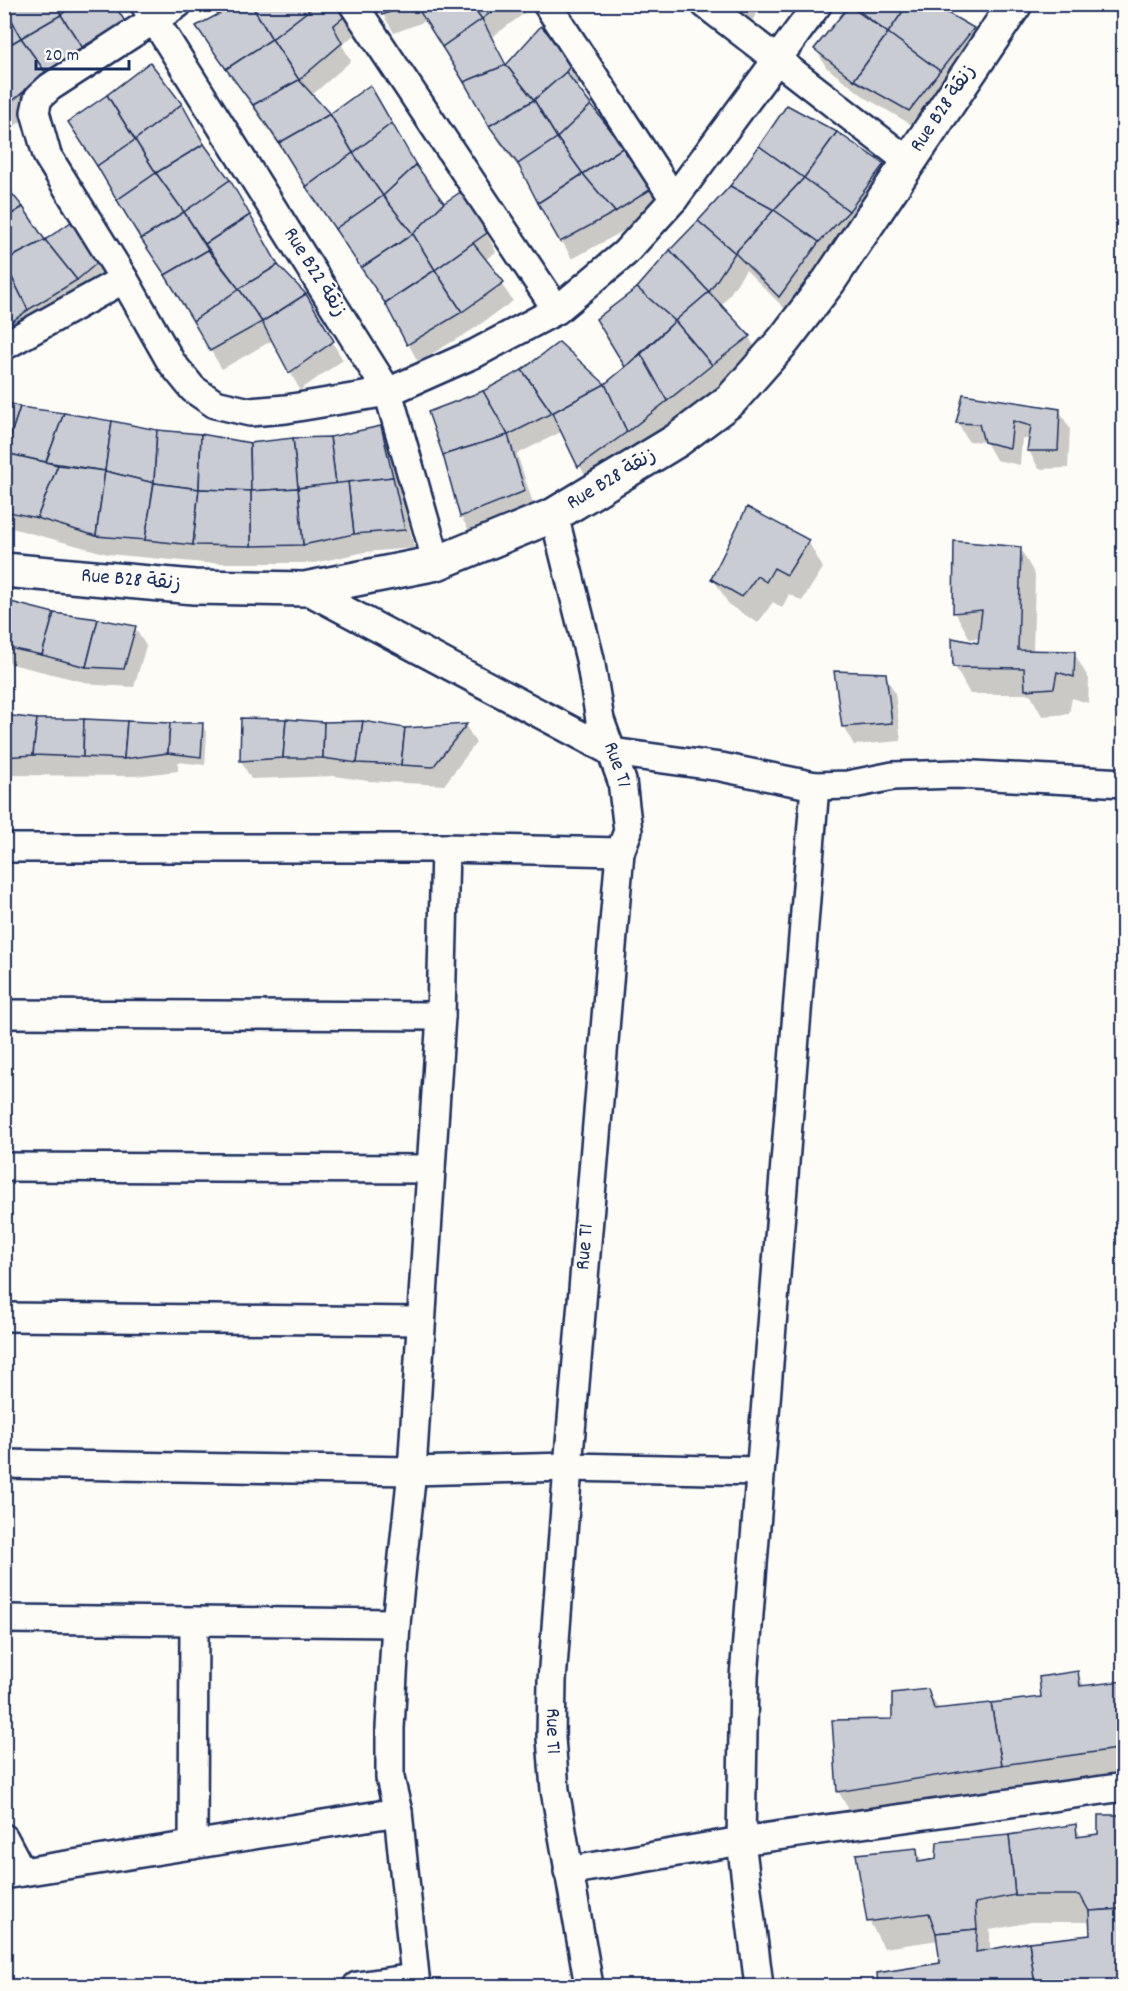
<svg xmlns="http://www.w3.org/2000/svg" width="1128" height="1991" font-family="Dekko,'Playpen Sans Arabic',sans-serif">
  <rect width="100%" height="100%" fill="#fdfcf7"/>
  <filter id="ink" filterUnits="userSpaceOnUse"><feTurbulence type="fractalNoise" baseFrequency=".0167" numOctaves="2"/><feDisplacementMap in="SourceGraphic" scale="12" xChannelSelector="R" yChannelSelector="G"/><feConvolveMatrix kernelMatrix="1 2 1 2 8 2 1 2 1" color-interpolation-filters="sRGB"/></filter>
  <g filter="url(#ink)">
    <!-- shadow -->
    <g fill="#0003" fill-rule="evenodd">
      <polygon points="4,4 125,24 93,65 15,126 4,110"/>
      <polygon points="377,4 522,4 526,12 491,38 506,67 572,62 582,80 577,88 665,205 625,230 572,259 528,180 501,145 426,21 394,33"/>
      <polygon points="731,4 763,4 752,21"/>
      <polygon points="850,4 932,4 973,29 984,47 919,129 866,98 826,67 816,49"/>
      <polygon points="315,8 343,17 354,35 342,45 351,61 311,96 329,116 415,166 443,205 474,209 496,252 485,260 513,301 472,330 418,362 392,313 198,26"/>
      <polygon points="836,133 883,165 894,183 790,314 746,270 721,307 749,337 759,355 589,484 563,431 517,454 535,509 472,535 461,517 430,413 605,386 627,368 598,320"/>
      <polygon points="81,140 277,266 304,295 343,360 300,390 273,340 222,369"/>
      <polygon points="4,187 45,242 74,222 113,277 4,353"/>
      <polygon points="4,403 19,409 250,444 330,438 380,428 391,446 414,548 365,552 314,563 204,563 108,554 4,526"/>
      <polygon points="1059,410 1070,429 1068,468 1039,469 1029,451 1030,440 1022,438 1020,465 996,460 986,442 968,441 958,423"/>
      <polygon points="808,541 823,568 802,601 789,594 782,608 773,602 758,623 729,605 713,578"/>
      <polygon points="1020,548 1035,575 1033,652 1074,653 1089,679 1088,703 1072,698 1069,714 1042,716 1030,694 970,694 955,667 980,645 980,638 970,639 955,612"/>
      <polygon points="8,603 53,614 135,628 146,646 134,687 97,685 11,664 4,652"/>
      <polygon points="885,674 895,693 901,741 854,745 844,727"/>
      <polygon points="4,717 202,725 207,734 205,765 178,762 178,771 135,776 5,775"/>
      <polygon points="243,720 405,729 466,726 476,743 444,785 368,781 334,776 251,779 241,761"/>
      <polygon points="1077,1673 1085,1687 1124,1682 1124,1777 854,1818 838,1791 893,1721 928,1691 939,1710 1043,1698"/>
      <path d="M1124,1816V1986H880L878,1974L941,1965L939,1940L884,1948L869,1921L916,1849L923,1862L938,1861L1009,1837L1075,1826L1082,1838L1099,1835ZM1031,1922H1091V1936L990,1951V1930Z"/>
    </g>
    <!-- building -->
    <g fill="#c9ccd3" stroke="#1b2f5e" stroke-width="1.5">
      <polygon points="4,4 56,4 61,15 21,38"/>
      <polygon points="56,4 74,4 61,15"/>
      <polygon points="74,4 114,4 126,23 82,47 61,15"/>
      <polygon points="238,4 251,4 272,39 226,69 196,26"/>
      <polygon points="251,4 314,4 315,6 272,39"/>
      <polygon points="317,4 336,4 345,16 333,26 342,43 299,80 272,39"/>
      <polygon points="376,4 411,4 382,15"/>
      <polygon points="415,4 471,4 482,19 442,47"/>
      <polygon points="471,4 502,4 482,19"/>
      <polygon points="850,4 908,4 888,33"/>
      <polygon points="908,4 932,4 974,28 940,71 888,33"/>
      <polygon points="849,6 888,33 854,80 814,49"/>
      <polygon points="4,8 21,38 4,48"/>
      <polygon points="61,15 82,47 46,73 21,38"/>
      <polygon points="482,19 506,65 464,82 442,47"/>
      <polygon points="541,26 573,61 566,72 534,100 506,65"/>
      <polygon points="888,33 940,71 909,111 854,80"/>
      <polygon points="21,38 46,73 4,108 4,48"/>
      <polygon points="272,39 299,80 253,105 226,69"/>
      <polygon points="150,62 182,104 135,140 107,95"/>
      <polygon points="506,65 534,100 489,126 464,82"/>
      <polygon points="566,72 591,105 557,138 534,100"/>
      <polygon points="299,80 330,114 279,143 253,105"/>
      <polygon points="370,85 392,123 353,153 330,114"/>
      <polygon points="107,95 135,140 97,166 68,122"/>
      <polygon points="534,100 557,138 518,164 489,126"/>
      <polygon points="182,104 204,144 156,173 135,140"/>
      <polygon points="591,105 624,147 583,174 557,138"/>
      <polygon points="787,105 837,132 804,178 759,146"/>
      <polygon points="330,114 353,153 306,187 279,143"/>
      <polygon points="392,123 416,165 383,196 353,153"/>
      <polygon points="837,132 884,164 849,211 804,178"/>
      <polygon points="557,138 583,174 538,203 518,164"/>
      <polygon points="135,140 156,173 117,200 97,166"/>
      <polygon points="204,144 230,180 184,212 156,173"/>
      <polygon points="759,146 804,178 774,210 730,186"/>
      <polygon points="624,147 656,186 615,212 583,174"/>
      <polygon points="353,153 383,196 335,229 306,187"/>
      <polygon points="416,165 444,203 413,234 383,196"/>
      <polygon points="156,173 184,212 141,239 117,200"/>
      <polygon points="583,174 615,212 560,242 538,203"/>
      <polygon points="804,178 849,211 819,242 774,210"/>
      <polygon points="230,180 250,215 205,244 184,212"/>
      <polygon points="4,184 23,207 4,219"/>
      <polygon points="730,186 774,210 735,253 698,221"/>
      <polygon points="465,189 487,233 435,270 413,234 444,203"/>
      <polygon points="383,196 413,234 361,268 335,229"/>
      <polygon points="23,207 45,240 4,261 4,219"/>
      <polygon points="774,210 819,242 779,297 735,253"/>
      <polygon points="184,212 208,250 165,275 141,239"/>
      <polygon points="250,215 278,265 239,289 205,244"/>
      <polygon points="74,220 103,258 77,280 45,240"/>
      <polygon points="698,221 735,253 709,292 670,250"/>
      <polygon points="413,234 435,270 385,303 361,268"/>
      <polygon points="45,240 77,280 28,310 4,261"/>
      <polygon points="473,243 504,282 462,312 435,270"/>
      <polygon points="208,250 239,289 193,321 165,275"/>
      <polygon points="670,250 709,292 675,321 637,288"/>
      <polygon points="4,262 28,310 4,327"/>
      <polygon points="278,265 306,294 262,322 239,289"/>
      <polygon points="435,270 462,312 407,345 385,303"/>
      <polygon points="637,288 675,321 625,367 596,319"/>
      <polygon points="239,289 262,322 210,351 193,321"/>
      <polygon points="709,292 750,336 712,365 675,321"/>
      <polygon points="306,294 334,341 289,373 262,322"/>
      <polygon points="675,321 712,365 667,401 641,354"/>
      <polygon points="559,342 605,384 552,413 522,370"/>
      <polygon points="641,354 667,401 627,432 605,384"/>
      <polygon points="522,370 552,413 508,435 483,391"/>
      <polygon points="605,384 627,432 578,467 552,413"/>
      <polygon points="483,391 508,435 443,455 428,412"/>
      <polygon points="963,394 1060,409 1058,451 1027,451 1031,426 1013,421 1010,448 984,442 979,424 956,423"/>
      <polygon points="4,401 20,407 5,453 4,452"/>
      <polygon points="20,407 64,413 46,462 5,453"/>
      <polygon points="64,413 112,421 105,471 46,462"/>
      <polygon points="112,421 157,430 154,483 105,471"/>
      <polygon points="381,426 393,477 336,484 330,437"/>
      <polygon points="157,430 201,434 199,489 154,483"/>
      <polygon points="201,434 250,443 251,491 199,489"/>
      <polygon points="508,435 525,491 460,517 443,455"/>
      <polygon points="330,437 336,484 298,488 293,438"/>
      <polygon points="293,438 298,488 251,491 250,443"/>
      <polygon points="5,453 58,465 37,518 4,511"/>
      <polygon points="58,465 105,471 96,536 37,518"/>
      <polygon points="105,471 154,483 145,540 96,536"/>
      <polygon points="393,477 405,530 354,534 348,482"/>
      <polygon points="348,482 354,534 303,545 298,488"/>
      <polygon points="154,483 199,489 193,545 145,540"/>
      <polygon points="298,488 303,545 251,546 251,491"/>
      <polygon points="199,489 251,491 251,546 193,545"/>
      <polygon points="747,507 809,540 787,575 774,568 766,582 757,576 742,597 711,579"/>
      <polygon points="954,541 1021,547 1018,650 1075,651 1074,677 1057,672 1054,688 1025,690 1024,668 953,667 952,638 978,643 982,610 953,613"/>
      <polygon points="7,601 54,613 42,655 4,647"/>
      <polygon points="54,613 98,619 86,667 42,655"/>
      <polygon points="98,619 136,626 124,669 86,667"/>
      <polygon points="834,671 886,673 892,723 842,727"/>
      <polygon points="4,715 37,719 33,755 4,757"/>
      <polygon points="241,718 286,719 283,758 240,761"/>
      <polygon points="37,719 84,719 83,757 33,755"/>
      <polygon points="84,719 127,721 124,759 83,757"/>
      <polygon points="286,719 324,722 323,758 283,758"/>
      <polygon points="127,721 170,723 168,753 124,759"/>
      <polygon points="363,721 357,763 323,758 324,722"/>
      <polygon points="363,721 405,728 401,765 357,763"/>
      <polygon points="170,723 203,723 201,757 168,753"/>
      <polygon points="467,724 433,767 401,765 405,728"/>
      <polygon points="1078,1671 1080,1686 1124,1681 1124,1748 1002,1765 991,1703 1041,1697 1039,1677"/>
      <polygon points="928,1689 934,1709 991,1703 1002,1765 837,1792 832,1720 892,1719 892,1693"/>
      <polygon points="1098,1815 1124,1815 1124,1909 1089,1911 1080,1895 1015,1895 1009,1835 1076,1824 1077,1837 1098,1834"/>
      <polygon points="1009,1835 1015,1895 975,1903 977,1929 936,1933 929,1913 867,1922 856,1854 917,1848 918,1862 936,1859 937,1842"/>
      <polygon points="1124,1909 1124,1986 1035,1986 1029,1942 1090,1935 1089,1911"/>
      <polygon points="977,1929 976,1952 1029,1942 1035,1986 878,1986 877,1973 940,1963 936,1933"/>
    </g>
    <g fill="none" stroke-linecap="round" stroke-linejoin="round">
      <!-- street casing -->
      <g stroke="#1b2f5e" stroke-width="32">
        <g id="street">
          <polyline points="178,4 50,87 38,98 35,112 47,155 124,279 171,362 193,389 215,404 250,412 286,409 388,392 476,353 557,310 625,253 674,199 818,4"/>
          <polyline points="353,4 557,310"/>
          <polyline points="547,4 674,199"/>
          <polyline points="705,4 909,162"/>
          <polyline points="145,5 388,392 437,563"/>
          <polyline points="4,346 124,279"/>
          <path id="s1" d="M554,515L590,659L600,720L622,781L628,831L620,852L568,1467L552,1681L551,1738L555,1790L589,1986"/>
          <polyline points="305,589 612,752 721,767 815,786 848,785 893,776 956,774 1124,783"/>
          <polyline points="4,848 445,848 620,852"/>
          <polyline points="4,1014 441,1016"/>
          <polyline points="4,1167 431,1169"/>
          <polyline points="4,1317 420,1321"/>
          <polyline points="4,1464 412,1471 568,1467 759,1471"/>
          <polyline points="4,1619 396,1623"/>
          <polyline points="4,1838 22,1872"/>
          <polyline points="193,1845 194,1621"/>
          <polyline points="568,1871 741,1841 1124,1787"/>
          <polyline points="4,1875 398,1812"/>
          <polyline points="357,1986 414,1978"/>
          <polyline points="416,1986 398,1812 390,1778 390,1728 396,1623 412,1471 431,1169 441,1016 445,848"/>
          <polyline points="759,1986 741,1841 744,1677 815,786"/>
        </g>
      </g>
      <!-- secondary casing -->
      <g stroke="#1b2f5e" stroke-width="38">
        <polyline id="secondary" points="4,570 194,587 305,589 437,563 554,515 676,441 731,400 784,340 829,281 1015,4"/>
      </g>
      <!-- street -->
      <use href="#street" stroke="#fdfcf7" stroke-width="27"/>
      <!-- secondary -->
      <use href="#secondary" stroke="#fdfcf7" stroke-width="33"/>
    </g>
  </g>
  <g text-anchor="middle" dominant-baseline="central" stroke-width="4.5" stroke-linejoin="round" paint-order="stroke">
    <!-- street labels -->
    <g font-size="21" fill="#1b2f5e" stroke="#fdfcf7">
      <text transform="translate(944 109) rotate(-56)">Rue B28 زنقة</text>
      <text transform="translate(314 273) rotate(58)">Rue B22 زنقة</text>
      <text transform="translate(612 480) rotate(-31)">Rue B28 زنقة</text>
      <text transform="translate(131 581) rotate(5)">Rue B28 زنقة</text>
      <text stroke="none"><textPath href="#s1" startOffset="258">Rue T1</textPath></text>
      <text transform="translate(586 1247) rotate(-85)">Rue T1</text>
      <text stroke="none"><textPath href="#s1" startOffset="1230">Rue T1</textPath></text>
    </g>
  </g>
  <!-- margin -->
  <rect width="1128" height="1991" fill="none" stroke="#fdfcf7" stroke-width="24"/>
  <rect x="12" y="12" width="1104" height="1967" fill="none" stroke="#1b2f5e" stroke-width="2" filter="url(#ink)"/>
  <!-- scale -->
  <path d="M36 60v9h93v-9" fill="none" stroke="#1b2f5e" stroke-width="3"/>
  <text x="45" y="60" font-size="18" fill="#1b2f5e" stroke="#fdfcf7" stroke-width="4.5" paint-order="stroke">20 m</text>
</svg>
